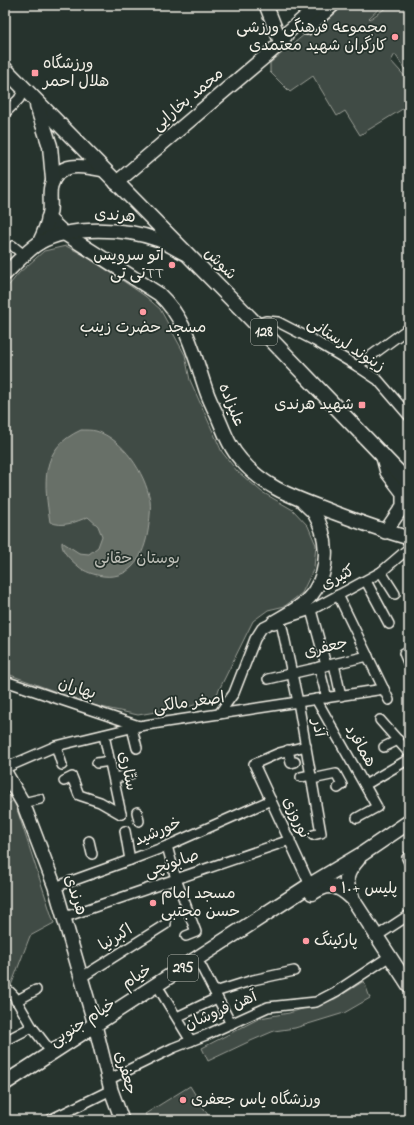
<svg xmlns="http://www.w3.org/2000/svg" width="414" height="1125" font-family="'Indie Flower','Playpen Sans Arabic',sans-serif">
  <rect width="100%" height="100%" fill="#26332d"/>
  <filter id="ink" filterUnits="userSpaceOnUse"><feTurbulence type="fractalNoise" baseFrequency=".025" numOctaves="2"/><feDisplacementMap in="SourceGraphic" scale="8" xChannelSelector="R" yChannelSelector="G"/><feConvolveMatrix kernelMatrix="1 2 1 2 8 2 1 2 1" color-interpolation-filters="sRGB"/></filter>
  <g filter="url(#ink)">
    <!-- green -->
    <g fill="#414b45" stroke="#9a9e96">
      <polygon points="340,5 383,5 369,18 370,19 390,5 409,5 409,76 395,54 391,61 409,81 409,105 360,135 345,111 337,116 313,76 290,92 270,72 270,63"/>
      <polygon points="66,246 82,254 113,274 145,296 160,309 185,355 190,380 222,452 237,471 262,492 293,510 308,526 316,545 314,568 302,593 285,606 268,610 253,621 215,698 191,706 138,715 92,705 5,673 5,290 19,273 44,251"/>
      <polygon points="14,800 54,923 30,936 9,991 5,988 5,806"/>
      <polygon points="364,981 370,998 344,1013 295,1028 274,1031 246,1043 208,1061 202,1048 260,1018 289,1013 335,999"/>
      <polygon points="190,1086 211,1120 149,1120 145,1114"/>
    </g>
    <!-- water -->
    <path fill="#676f68" stroke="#9fa39b" d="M81,430C86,430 92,430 96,431C123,439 145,473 150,500C151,507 150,517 149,524C146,550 135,580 103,576C95,575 84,572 78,566C71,560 61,552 62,542L79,553L89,554L98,547L102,536L98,526L88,517C75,522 63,528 50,522C44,483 39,449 81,430Z"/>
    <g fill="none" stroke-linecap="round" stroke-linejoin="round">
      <!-- street casing -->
      <g stroke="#f4f1e8" stroke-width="12">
        <g id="street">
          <polyline points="5,113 19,99 24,89"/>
          <polyline points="13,246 25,256"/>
          <polyline points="256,324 266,321 278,322 315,341 357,366 378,380 409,416"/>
          <polyline points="357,366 409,328"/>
          <polyline points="381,572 395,594"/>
          <polyline points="366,581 389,624"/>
          <polyline points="338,595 389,700"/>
          <polyline points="311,610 326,665"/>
          <polyline points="282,627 298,702 321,833 313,835"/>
          <polyline points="404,653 409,665"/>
          <polyline points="334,664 341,696"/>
          <polyline points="319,667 327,698"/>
          <polyline points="268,679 368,656"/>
          <polyline points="5,681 139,726"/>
          <polyline points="316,699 377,807 357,818"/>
          <polyline points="219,714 234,693 255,639 262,628 274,622 311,610 381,572 409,548"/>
          <polyline points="380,720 409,753"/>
          <polyline points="132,728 137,748"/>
          <polyline points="104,735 121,814"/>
          <polyline points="56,746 62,765"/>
          <polyline points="306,746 279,753 254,764 310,885"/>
          <polyline points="384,747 398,740"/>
          <polyline points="288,750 291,763 295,762"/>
          <polyline points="97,763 110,761"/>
          <polyline points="5,768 56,746 139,726 384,689"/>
          <polyline points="301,777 311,775"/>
          <polyline points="114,778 130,775"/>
          <polyline points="312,779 336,774 342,785 338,788"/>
          <polyline points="64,781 72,777 79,795 100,802 121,814"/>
          <polyline points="365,785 409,759"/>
          <polyline points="23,803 40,799"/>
          <polyline points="137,812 139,821"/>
          <polyline points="125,831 130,860"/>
          <polyline points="89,841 92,854"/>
          <polyline points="167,846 176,879 196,932 186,936"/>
          <polyline points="409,856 407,858 409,862"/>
          <polyline points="55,887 130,860 167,846 271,800"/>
          <polyline points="65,917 290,840"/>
          <polyline points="377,936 409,915"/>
          <polyline points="201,966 231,1024"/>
          <polyline points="82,977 166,924"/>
          <polyline points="9,991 14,996 32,1027 52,1053"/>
          <polyline points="161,992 191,1041"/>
          <polyline points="215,992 253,980 294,971"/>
          <polyline points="16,1001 36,990"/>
          <polyline points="177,1017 217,998"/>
          <polyline points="5,1041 32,1027"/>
          <polyline points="108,1080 173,1048 206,1035 268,1007 316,1002 337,991 390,956"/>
          <polyline points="50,1120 111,1090"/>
        </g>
      </g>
      <!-- secondary casing -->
      <g stroke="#f4f1e8" stroke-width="16">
        <g id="secondary">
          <polyline points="266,5 281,43"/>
          <polyline points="307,28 333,5"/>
          <polyline points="116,183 281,43 288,32 319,5"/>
          <path d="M48,218L65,234L159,294C187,320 194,355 206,390C209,399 213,407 217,415C224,431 229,447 241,460C266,490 300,499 335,513C359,522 384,531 409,538"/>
          <path d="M39,243C44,233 48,223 50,211C51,203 49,194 51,186C58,160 84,166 104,170"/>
          <path d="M5,274C14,265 29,249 39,243C69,225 127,228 159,240C167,243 175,249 184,253"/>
          <polyline points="382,454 387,472 403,493 403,506 385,532"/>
          <path d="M274,622C289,613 306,605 315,590C330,568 328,535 314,513C311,509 307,506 303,502"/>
          <polyline points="5,772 23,803 55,887 95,1025 111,1090 122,1120"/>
          <polyline points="352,898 409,986"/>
        </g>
      </g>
      <!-- primary casing -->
      <g stroke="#f4f1e8" stroke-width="17">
        <g id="primary">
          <polyline points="5,69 256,324 409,483"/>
          <polyline points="37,106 50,146 53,179"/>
          <path d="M312,893C329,882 337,884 352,898"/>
          <path d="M352,897C343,879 346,873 358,859"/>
          <polyline points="5,1083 310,885 362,854 409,822"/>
        </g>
      </g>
      <!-- street -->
      <use href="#street" stroke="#26332d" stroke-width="9"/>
      <!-- secondary -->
      <use href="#secondary" stroke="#26332d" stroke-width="13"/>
      <!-- primary -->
      <use href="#primary" stroke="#26332d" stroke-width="14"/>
    </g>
  </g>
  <!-- markers -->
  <g fill="#ff9aa2" stroke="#26332d" stroke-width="1.5">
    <circle cx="395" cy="37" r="4"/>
    <rect x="31" y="69" width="8" height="8" rx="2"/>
    <circle cx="172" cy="265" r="4"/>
    <circle cx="143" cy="312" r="4"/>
    <rect x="358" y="401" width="8" height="8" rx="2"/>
    <circle cx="333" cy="889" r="4"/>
    <circle cx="153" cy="903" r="4"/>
    <circle cx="306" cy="941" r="4"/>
    <circle cx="183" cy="1100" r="4"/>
  </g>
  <g text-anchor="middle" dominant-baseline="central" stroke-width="3.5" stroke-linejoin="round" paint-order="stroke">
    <!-- shield labels -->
    <g fill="#26332d" stroke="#b6b8b0" stroke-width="1">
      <rect x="251" y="319" width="26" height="26" rx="3"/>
      <rect x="168" y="955" width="30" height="26" rx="3"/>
    </g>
    <g font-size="15" font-weight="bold" fill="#f4f1e8">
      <text x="264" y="332">128</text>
      <text x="183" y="968">295</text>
    </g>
    <!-- poi labels -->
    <g font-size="16" fill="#f4f1e8" stroke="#26332d" text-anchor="start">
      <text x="387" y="28" text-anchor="end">مجموعه فرهنگی ورزشی<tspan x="387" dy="18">کارگران شهید معتمدی</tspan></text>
      <text x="43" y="64">ورزشگاه<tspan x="43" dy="18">هلال احمر</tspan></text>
      <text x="164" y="256" text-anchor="end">اتو سرویس<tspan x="164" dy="18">تی تیTT</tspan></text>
      <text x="143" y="328" text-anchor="middle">مسجد حضرت زینب</text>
      <text x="354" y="405" text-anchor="end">شهید هرندی</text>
      <text x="341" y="889">پلیس +۱۰</text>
      <text x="161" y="894">مسجد امام<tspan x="161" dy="18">حسن مجتبی</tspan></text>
      <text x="314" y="941">پارکینگ</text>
      <text x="191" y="1100">ورزشگاه یاس جعفری</text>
    </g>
    <!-- street labels -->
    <g font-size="16" fill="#f4f1e8" stroke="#26332d">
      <text transform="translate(188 100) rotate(-40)">محمد بخارایی</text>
      <text transform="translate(115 216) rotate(5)">هرندی</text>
      <text transform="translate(220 264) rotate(45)">شوش</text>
      <text transform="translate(346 345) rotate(32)">زینوند لرستانی</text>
      <text transform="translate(231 405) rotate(68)">علیزاده</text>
      <text transform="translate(338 578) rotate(-28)">کثیری</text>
      <text transform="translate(326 648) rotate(-13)">جعفری</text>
      <text transform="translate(77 689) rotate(18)">بهاران</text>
      <text transform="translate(189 703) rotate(-8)">اصغر مالکی</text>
      <text transform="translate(318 728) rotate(80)">آذر</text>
      <text transform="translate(360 746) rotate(60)">همافرد</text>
      <text transform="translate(127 771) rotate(78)">ستّاری</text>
      <text transform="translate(296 818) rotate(65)">نوروزی</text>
      <text transform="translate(158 832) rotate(-23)">خورشید</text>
      <text transform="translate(172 864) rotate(-19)">صابونچی</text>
      <text transform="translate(75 895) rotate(72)">هرندی</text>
      <text transform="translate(116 938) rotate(-32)">اکبرنیا</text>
      <text transform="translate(137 977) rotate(-33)">خیام</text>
      <text transform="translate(221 1011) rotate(-23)">آهن فروشان</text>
      <text transform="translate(83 1023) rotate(-33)">خیام جنوبی</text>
      <text transform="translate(125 1073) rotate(74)">جعفری</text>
    </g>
    <!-- park labels -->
    <g font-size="16" fill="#bebfb7" stroke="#26332d">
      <text x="137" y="559">بوستان حقانی</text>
    </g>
  </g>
  <!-- margin -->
  <rect width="414" height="1125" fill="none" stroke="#26332d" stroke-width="20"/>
  <rect x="10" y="10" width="394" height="1105" fill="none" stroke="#f4f1e8" stroke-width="1.5" filter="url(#ink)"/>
</svg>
